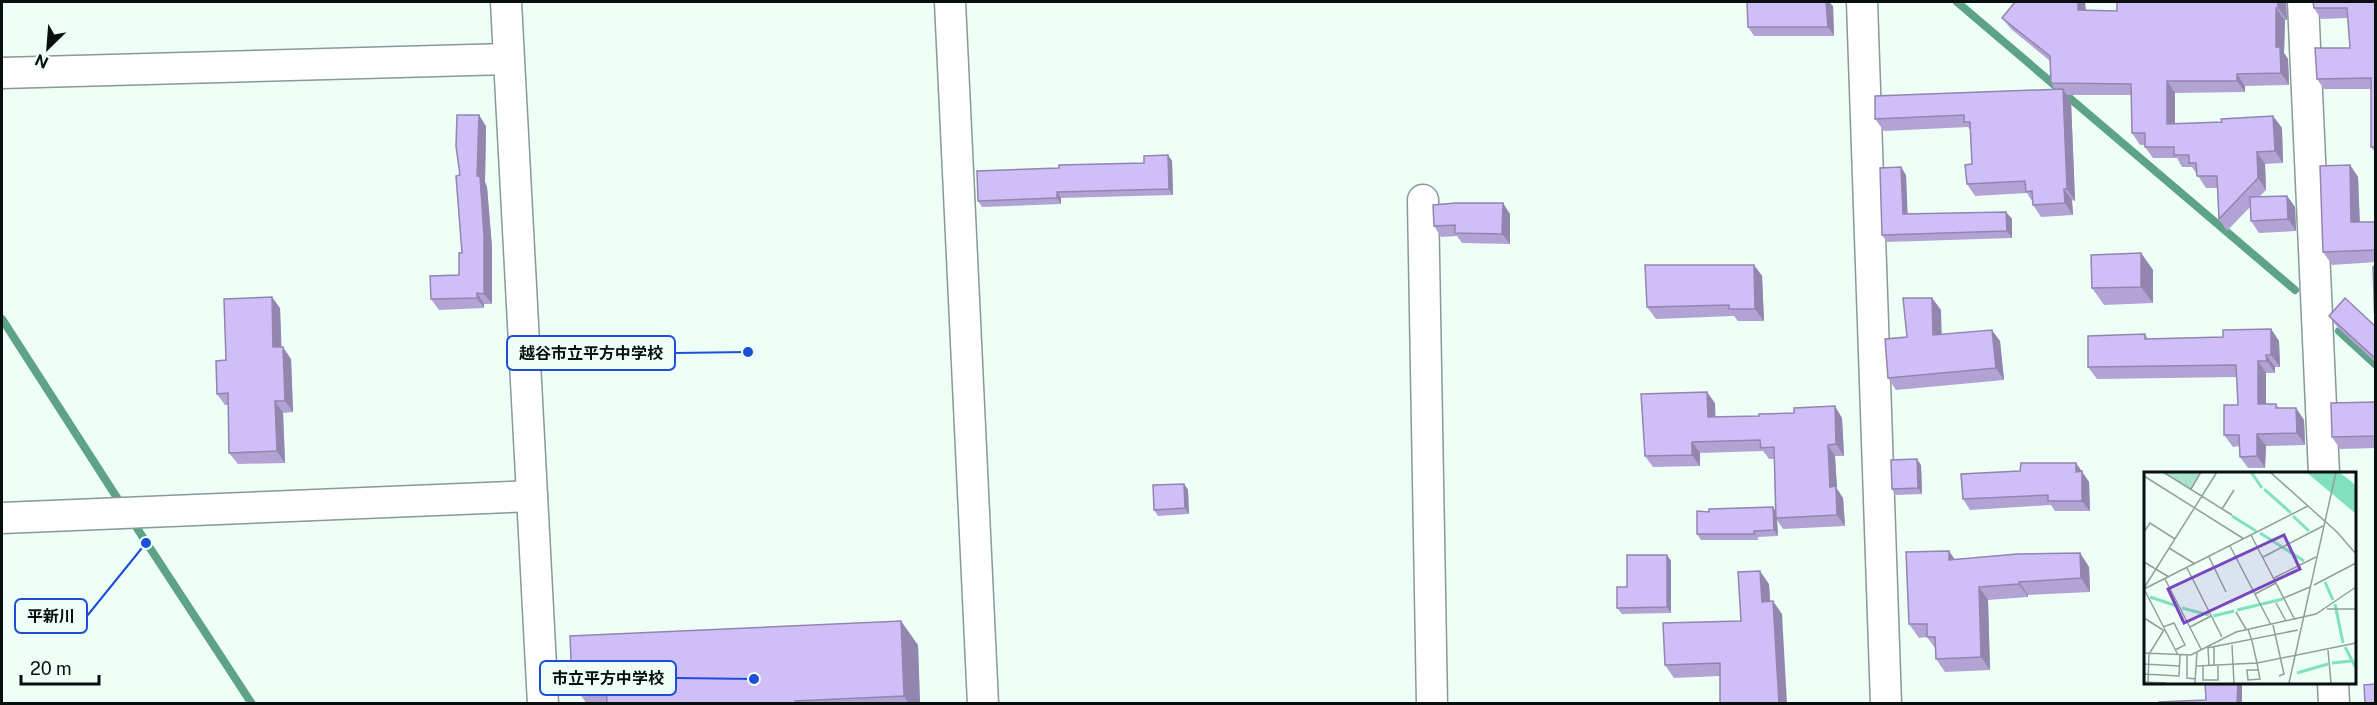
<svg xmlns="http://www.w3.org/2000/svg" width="2377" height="705" font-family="'Public Sans','Noto Sans JP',sans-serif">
  <rect width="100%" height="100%" fill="#edfff7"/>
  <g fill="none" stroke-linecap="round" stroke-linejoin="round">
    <!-- stream -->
    <g stroke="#5da289" stroke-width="8">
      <polyline points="1957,2 2295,290"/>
      <polyline points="2,319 123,507"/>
      <polyline points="2339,331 2376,365"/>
      <polyline points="131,519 252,704"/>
    </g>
    <!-- minor casing -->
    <g stroke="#899993" stroke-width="33">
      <g id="minor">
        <polyline points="506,2 543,704"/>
        <polyline points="950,2 983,704"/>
        <polyline points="1862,2 1886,704"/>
        <polyline points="2303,2 2324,474"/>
        <polyline points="2,73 508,59"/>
        <polyline points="1423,200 1432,704"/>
        <polyline points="2,518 532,496"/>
        <polyline points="2333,682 2334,704"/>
      </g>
    </g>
    <!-- minor -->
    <use href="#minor" stroke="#fff" stroke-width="30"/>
  </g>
  <!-- wall -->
  <g fill="#b3a3d5">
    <polygon points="2015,2 2085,2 2086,10 2117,11 2286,2 2287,20 2285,20 2284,53 2288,59 2289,85 2245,86 2245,92 2175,93 2175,124 2222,122 2273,116 2282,128 2283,163 2265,164 2266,190 2259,197 2287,196 2295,207 2296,231 2259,233 2251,221 2250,207 2227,231 2219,219 2217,188 2206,188 2192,167 2182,167 2177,158 2153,158 2145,147 2145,145 2140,145 2132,133 2132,95 2067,95 2071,101 2075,201 2072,200 2073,215 2041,217 2033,205 2032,201 2027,193 1975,196 1967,184 1972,164 1970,130 1968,127 1884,131 1875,119 2055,90 2051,83 2050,61 2011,29 2002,18"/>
    <polygon points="2376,2 2376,153 2371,147 2371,89 2324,89 2317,79 2350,48 2348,18 2321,19 2314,8"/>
    <polygon points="1833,6 1834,36 1754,36 1748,27"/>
    <polygon points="486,126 485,182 487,187 492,247 492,304 484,304 484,308 439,310 431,299 459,275 462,253"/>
    <polygon points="1168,155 1172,161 1173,195 1061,198 1061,204 982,207 978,201 1059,168 1144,163"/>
    <polygon points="2350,165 2358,177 2360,222 2376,222 2376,262 2332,265 2323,252"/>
    <polygon points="1906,175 1907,214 2006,212 2012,219 2012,238 1887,242 1882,235"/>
    <polygon points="1510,214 1510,244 1462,243 1457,236 1441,237 1434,226"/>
    <polygon points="2141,253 2153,270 2153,303 2104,305 2092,288"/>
    <polygon points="2376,264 2376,363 2338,328 2329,316 2375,326"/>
    <polygon points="1754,265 1762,276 1764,321 1738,321 1734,316 1656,319 1647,307"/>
    <polygon points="1932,298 1941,310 1941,334 2000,341 2004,380 1896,390 1888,378 1907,337"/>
    <polygon points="280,308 281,347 291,359 293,412 283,413 285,463 238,464 229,453 228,405 225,405 217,394 226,360"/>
    <polygon points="2271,329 2279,341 2280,367 2275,367 2275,373 2266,373 2266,404 2276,404 2279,408 2296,408 2304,420 2305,445 2266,446 2265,468 2248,468 2240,457 2240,446 2233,447 2224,435 2238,405 2237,377 2097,379 2088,367 2145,334 2148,339 2223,337"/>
    <polygon points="2376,402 2376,448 2340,449 2332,437"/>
    <polygon points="1715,403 1715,417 1842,418 1844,456 1835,456 1837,489 1843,498 1845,526 1783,529 1777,520 1778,536 1758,537 1758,540 1701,540 1697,534 1709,512 1773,507 1775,511 1774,459 1769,459 1763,451 1700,453 1700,466 1653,467 1645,456"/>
    <polygon points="2076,463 2089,482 2090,511 2055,511 2051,505 1970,510 1963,499 2020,471"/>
    <polygon points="1921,465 1922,494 1896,495 1892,489"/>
    <polygon points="1184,484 1188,490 1189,514 1158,516 1154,510"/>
    <polygon points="2080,553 2089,567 2090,592 2028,595 2028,597 1988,600 1990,670 1945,672 1936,659 1935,648 1927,637 1919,638 1909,624 1954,559"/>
    <polygon points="1667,555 1671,561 1671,613 1622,614 1617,608 1627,587"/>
    <polygon points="1769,584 1770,602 1782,614 1720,676 1674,678 1665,665 1741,621"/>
    <polygon points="918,645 920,704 587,704 572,683"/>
  </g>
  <!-- shaded-wall -->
  <g fill="#9285ae">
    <polygon points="1826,2 1829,2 1833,6 1834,36 1828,27"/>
    <polygon points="2078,2 2085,2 2086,22 2078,10"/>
    <polygon points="2278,2 2286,2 2287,20 2278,8"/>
    <polygon points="2276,8 2285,20 2284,53 2288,59 2289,85 2281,73 2276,47"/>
    <polygon points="2237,74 2245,86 2245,92 2237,81"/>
    <polygon points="2167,81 2175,93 2175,136 2167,124"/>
    <polygon points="2063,89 2071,101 2075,201 2067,189"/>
    <polygon points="479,115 486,126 485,182 487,187 492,247 492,304 484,294 477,176"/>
    <polygon points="2273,116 2282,128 2283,163 2275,151"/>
    <polygon points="2257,152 2265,164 2266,190 2258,178"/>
    <polygon points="1168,155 1172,161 1173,195 1169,189"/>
    <polygon points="2350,165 2358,177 2360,235 2351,222"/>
    <polygon points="1901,167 1906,175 1908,222 1903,214"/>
    <polygon points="2064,189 2072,200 2073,215 2065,203"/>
    <polygon points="1057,192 1061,198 1061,204 1057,198"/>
    <polygon points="2287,196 2295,207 2296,231 2288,219"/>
    <polygon points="1503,203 1510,214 1510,244 1502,234"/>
    <polygon points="2006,212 2012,219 2012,238 2007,231"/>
    <polygon points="2141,253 2153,270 2153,303 2141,287"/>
    <polygon points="1754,265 1762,276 1764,321 1755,309"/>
    <polygon points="477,293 484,304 484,308 477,298"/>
    <polygon points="272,297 280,308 282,359 273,347"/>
    <polygon points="1932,298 1941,310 1942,346 1933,335"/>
    <polygon points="2271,329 2279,341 2280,367 2271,355"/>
    <polygon points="1992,330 2000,341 2004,380 1996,368"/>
    <polygon points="283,347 291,359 293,412 285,401"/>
    <polygon points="2266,355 2275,367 2275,373 2267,361"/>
    <polygon points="2258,361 2266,373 2266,416 2258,404"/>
    <polygon points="1707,392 1715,403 1716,428 1708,417"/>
    <polygon points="275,401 283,413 285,463 277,451"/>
    <polygon points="1835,406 1842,418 1844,456 1836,444"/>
    <polygon points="2296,408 2304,420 2305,445 2297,433"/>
    <polygon points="2257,434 2266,446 2265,468 2257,456"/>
    <polygon points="1692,442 1700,453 1700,466 1692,455"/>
    <polygon points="1828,445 1835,456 1837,489 1843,498 1845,526 1837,515 1830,487"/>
    <polygon points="1917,459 1921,465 1922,494 1918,488"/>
    <polygon points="2076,463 2089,482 2090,511 2082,501 2076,472"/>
    <polygon points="1184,484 1188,490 1189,514 1185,508"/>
    <polygon points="1773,507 1777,513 1776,518 1777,520 1778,536 1774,530"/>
    <polygon points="1949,551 1958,564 1949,560"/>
    <polygon points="2080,553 2089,567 2090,592 2081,578"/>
    <polygon points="1667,555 1671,561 1671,613 1667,607"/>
    <polygon points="1760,571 1769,584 1771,614 1762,602"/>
    <polygon points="2019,582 2028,595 2028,597 2019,584"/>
    <polygon points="1979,587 1988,600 1990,670 1981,657"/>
    <polygon points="1773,601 1782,614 1787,704 1779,704"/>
    <polygon points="901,621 918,645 920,704 909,704 904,696"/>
    <polygon points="2238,682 2242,682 2242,704 2237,704"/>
  </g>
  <!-- building -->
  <g fill="#d0bef8" stroke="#9285ae" stroke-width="1.5">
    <polygon points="1747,2 1826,2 1828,27 1748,27"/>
    <polygon points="2015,2 2078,2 2078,10 2117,11 2117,2 2278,2 2278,8 2276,8 2276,47 2280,47 2281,73 2237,74 2237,81 2167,81 2167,124 2222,122 2221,119 2273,116 2275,151 2257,152 2258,178 2219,219 2217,176 2197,176 2196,163 2189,163 2189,155 2174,155 2174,147 2145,147 2145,133 2132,133 2131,84 2051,83 2050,56 2002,18"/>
    <polygon points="2313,2 2376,2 2376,147 2371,147 2371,78 2317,79 2315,48 2350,48 2347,8 2314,8"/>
    <polygon points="2063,89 2067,189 2064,189 2065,203 2033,205 2032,191 2026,192 2025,181 1967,184 1965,165 1972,164 1970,122 1964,122 1964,115 1875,119 1875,96"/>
    <polygon points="457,115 479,115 477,176 480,176 484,236 484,294 477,293 477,298 431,299 430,276 459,275 459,253 462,253 456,176 460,175 456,146"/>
    <polygon points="1168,155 1169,189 1057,192 1057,198 978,201 977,171 1059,168 1059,165 1144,163 1144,156"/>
    <polygon points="2350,165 2351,222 2376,222 2376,250 2323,252 2320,166"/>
    <polygon points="1901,167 1903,214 2006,212 2007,231 1882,235 1880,168"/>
    <polygon points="2287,196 2288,219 2251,221 2250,197"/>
    <polygon points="1456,203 1503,203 1502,234 1455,233 1455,225 1434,226 1433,205"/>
    <polygon points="2141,253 2141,287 2092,288 2091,255"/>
    <polygon points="2376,264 2376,359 2329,316 2345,298 2375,326 2373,267"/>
    <polygon points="1645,265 1754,265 1755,309 1729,309 1729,305 1647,307"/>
    <polygon points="272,297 273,347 283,347 285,401 275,401 277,451 229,453 228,393 217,394 216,361 226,360 224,299"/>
    <polygon points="1903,298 1932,298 1933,335 1992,330 1996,368 1888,378 1885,339 1907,337"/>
    <polygon points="2271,329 2271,355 2266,355 2267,361 2258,361 2258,404 2276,404 2276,408 2296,408 2297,433 2257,434 2257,456 2240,457 2239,435 2224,435 2224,405 2238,405 2236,365 2088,367 2088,336 2145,334 2145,339 2223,337 2223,330"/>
    <polygon points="1707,392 1708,417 1759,416 1759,414 1794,413 1794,408 1835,406 1836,444 1828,445 1830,487 1836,486 1837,515 1776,518 1774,447 1761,448 1760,440 1692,442 1692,455 1645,456 1641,394"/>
    <polygon points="2376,402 2376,436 2332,437 2331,403"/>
    <polygon points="1917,459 1918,488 1892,489 1891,460"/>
    <polygon points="2021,463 2076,463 2076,472 2082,471 2082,501 2048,501 2048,495 1963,499 1961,474 2020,471"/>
    <polygon points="1184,484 1185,508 1154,510 1153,485"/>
    <polygon points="1773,507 1774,530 1754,531 1754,534 1697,534 1697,511 1709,512 1709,509"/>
    <polygon points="1949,551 1949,560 2017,554 2080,553 2081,578 2019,582 2019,584 1979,587 1981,657 1936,659 1935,637 1927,637 1927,624 1909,624 1906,552"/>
    <polygon points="1627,555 1667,555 1667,607 1617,608 1617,587 1627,587"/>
    <polygon points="1760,571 1762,602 1773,601 1779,704 1720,704 1720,663 1665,665 1663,623 1741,621 1738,572"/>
    <polygon points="901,621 904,696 795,701 795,704 607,704 606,681 572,683 570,636"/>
    <polygon points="2205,682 2238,682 2237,704 2159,704 2159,702 2206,700"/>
    <polygon points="2376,684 2376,704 2365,704 2364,685"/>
  </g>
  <!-- overview -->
  <g transform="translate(2144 472)">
    <rect width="212" height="212" fill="#edfff7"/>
    <path d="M19,0H57L47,17Z" fill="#aae2cc"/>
    <path d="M162,0H195L208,10L211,13V41Z" fill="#81e1bf"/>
    <path fill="none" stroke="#81e1bf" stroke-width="3" d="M107,0L118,16M120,17L147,41M88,44L112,59M149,44L165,59M116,61L160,89M181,110L189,128M6,125L33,134M191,132L199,171M38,136L65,143M93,138L139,127M69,144L90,139M201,175L212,196M188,191L207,189M153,201L184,192"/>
    <path fill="none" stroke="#929f99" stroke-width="1.5" d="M19,0L88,43M126,0L193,60L212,82M0,4L100,67M47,17L57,0M78,37L90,18M0,60L6,51L31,67M107,63L151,148M86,74L127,153M25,76L51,92M65,85L82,120M119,85L179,54M0,90L25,105M43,96L78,165M130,106L172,85M21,107L57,177M170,113L212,91M0,116L73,0M0,117L164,34M0,117L34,183M111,122L132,111M140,126L166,115M132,131L142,149M183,137H212M92,140L102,157M0,146L19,158M129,153L140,202L135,204M19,155L30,151L41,173L31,178M46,155L67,144M104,157L108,169L113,191L115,202L116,207L104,208L103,198H114M88,173L90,211M70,175V194M63,176L154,158M64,176L65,194M184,178L187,211M0,181L47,183L92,160L172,142L212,115M43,183V206L52,207M0,192L35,194M53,194L113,191L212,171M59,194V208H74V194M0,202L35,204L36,183M0,210L22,211M4,211L5,182L20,158M51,211L53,180M145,211L192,0"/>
    <path fill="#7847bf" fill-opacity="0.15" stroke="#7847bf" stroke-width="3" d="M140,63L156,97L40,151L24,117Z"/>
    <rect width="212" height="212" fill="none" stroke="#090f0c" stroke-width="3"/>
  </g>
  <!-- callouts -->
  <path fill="none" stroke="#1d4ed8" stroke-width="2" d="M748 352L675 353M146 543L87 616M754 679L676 678"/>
  <g fill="#1d4ed8" stroke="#edfff7" stroke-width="2">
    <circle cx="748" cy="352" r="6"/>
    <circle cx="146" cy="543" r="6"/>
    <circle cx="754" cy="679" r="6"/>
  </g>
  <g fill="#edfff7" stroke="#1d4ed8" stroke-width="2">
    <rect x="507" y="336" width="168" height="34" rx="6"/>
    <rect x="15" y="599" width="72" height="34" rx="6"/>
    <rect x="540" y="661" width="136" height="34" rx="6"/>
  </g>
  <g font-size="16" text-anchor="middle" font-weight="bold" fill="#090f0c">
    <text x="591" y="359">越谷市立平方中学校</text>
    <text x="51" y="622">平新川</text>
    <text x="608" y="684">市立平方中学校</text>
  </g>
  <!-- border -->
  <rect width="2377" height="705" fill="none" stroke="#090f0c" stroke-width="6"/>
  <!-- north arrow -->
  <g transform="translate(48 48) rotate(205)" stroke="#edfff7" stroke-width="4.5" paint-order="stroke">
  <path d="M0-4.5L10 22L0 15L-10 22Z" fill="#090f0c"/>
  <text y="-9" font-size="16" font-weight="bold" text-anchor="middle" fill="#090f0c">N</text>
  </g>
  <!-- scale -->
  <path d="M21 675v9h78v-9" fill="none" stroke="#090f0c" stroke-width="3"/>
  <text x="30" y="675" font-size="18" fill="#090f0c" stroke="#edfff7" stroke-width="4.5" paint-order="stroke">20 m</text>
</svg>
